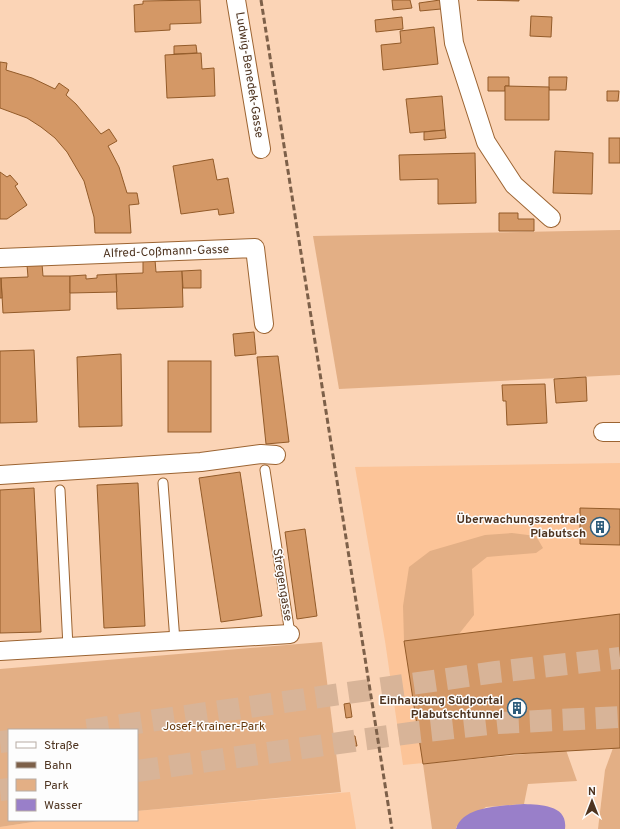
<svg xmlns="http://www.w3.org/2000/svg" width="620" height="829" font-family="Overpass,sans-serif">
  <rect width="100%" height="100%" fill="#fbd4b6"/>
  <!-- built -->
  <g fill="#fcc498">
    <polygon points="620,463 620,748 514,754 403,765 385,641 355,467"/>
    <polygon points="350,792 356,829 0,829 0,827 46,820 137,820 137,811"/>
  </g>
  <!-- green -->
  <g fill="#e3af85">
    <polygon points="620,230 620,375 339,389 313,236"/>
    <polygon points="512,533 536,536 543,548 536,553 487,557 472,569 474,615 459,634 404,641 403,606 409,567 430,551 485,535"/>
    <polygon points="322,642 341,792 137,811 137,730 9,730 9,820 46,820 0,827 0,669"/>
    <polygon points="613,748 620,748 620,829 598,829 605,770"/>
    <polygon points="566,750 577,781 528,784 524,804 486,807 456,827 456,829 432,829 423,764"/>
  </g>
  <!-- water -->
  <path fill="#997fc9" d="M524,804C542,805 568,805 565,829H456C463,805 505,806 524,804Z"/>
  <!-- building -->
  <g fill="#d49866" stroke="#935b29">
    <polygon points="200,0 201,23 170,24 170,30 135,32 134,5 143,4 143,1"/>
    <polygon points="392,0 410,0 412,8 393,10"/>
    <polygon points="440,0 441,9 420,11 419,3"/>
    <polygon points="477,0 519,0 519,1"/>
    <polygon points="531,16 552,17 551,37 530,36"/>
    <polygon points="402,17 403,29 376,32 375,20"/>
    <polygon points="434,27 438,64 383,70 381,45 401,43 400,31"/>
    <polygon points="196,45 197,53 174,54 174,46"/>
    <polygon points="201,53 202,69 214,68 215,96 167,98 165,55"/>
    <polygon points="0,62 7,63 6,70 32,78 55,89 59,83 69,90 66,95 76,104 101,134 109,129 117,141 108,146 119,167 127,193 137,193 139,204 129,205 131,233 95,233 94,217 84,181 67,152 55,138 41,127 27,118 0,108"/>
    <polygon points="488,77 509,77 509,86 505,86 505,91 488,91"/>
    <polygon points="549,77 567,77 566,90 549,90"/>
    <polygon points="505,86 549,87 549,120 505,120"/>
    <polygon points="607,91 619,91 618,101 607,101"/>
    <polygon points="442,96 445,130 410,133 406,99"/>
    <polygon points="445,130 446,138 424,140 424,132"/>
    <rect x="609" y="138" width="11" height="25"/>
    <polygon points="555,151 593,153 592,194 553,193"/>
    <polygon points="475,153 476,203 438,204 438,179 400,180 399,155"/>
    <polygon points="213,159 217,180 228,178 234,213 219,215 218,209 181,214 173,166"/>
    <polygon points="0,172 7,177 10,175 18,184 15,186 27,205 7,219 0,219"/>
    <polygon points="499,213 518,213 518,219 534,219 534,231 499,231"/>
    <polygon points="143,260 155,260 156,272 182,271 183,307 117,309 116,274 143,273"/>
    <polygon points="42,264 43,276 70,276 70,310 3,313 1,278 28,277 27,265"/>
    <polygon points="201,270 201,288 183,288 182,271"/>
    <polygon points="116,274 117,292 70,293 70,276 86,275 86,279 97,278 97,275"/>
    <polygon points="0,278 1,278 2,298 0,298"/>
    <polygon points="254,332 256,354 235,356 233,334"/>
    <polygon points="34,350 37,422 0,423 0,351"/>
    <polygon points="121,354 122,426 79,427 77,357"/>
    <polygon points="278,356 289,442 266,444 257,357"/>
    <rect x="168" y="361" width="43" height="71"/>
    <polygon points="586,377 587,401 556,403 554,379"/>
    <polygon points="545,384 547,423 507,425 506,401 503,401 502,385"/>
    <polygon points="240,472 262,616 221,622 199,478"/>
    <polygon points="138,483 145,626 104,628 97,485"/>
    <polygon points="34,488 41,632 0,633 0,490"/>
    <polygon points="580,508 620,509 620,545 580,544"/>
    <polygon points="305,529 317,616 297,619 285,532"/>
    <polygon points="620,614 620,748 514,754 423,764 404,641"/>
    <polygon points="350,703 352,717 346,718 344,704"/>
    <polygon points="349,736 355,736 357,746 350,746"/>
  </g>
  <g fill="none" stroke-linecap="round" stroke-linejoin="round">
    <!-- motorway-tunnel -->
    <g stroke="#d8b498" stroke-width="22" stroke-dasharray="22 11" stroke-linecap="butt">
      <polyline points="87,730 496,672 620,658"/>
      <polyline points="0,742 9,741"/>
      <polyline points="137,771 418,732 498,723 620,717"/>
      <polyline points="0,790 9,789"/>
    </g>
    <!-- service casing -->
    <g stroke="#9c6432" stroke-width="11">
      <g id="service">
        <polyline points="265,470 290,634"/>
        <polyline points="163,483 175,641"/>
        <polyline points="60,490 68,647"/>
      </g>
    </g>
    <!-- minor casing -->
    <g stroke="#9c6432" stroke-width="20">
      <g id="minor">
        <polyline points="236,0 261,149"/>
        <polyline points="449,0 454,43 486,142 514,185 551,218"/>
        <polyline points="0,258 255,248 264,324"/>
        <polyline points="603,432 620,432"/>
        <polyline points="0,475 201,462 261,454 276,455"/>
        <polyline points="0,651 290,634"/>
      </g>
    </g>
    <!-- service -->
    <use href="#service" stroke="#fff" stroke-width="9"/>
    <!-- minor -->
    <use href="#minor" stroke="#fff" stroke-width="18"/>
    <!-- rail -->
    <polyline stroke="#7d6049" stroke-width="3" stroke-dasharray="6 3" stroke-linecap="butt" points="261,0 392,829"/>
  </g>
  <!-- icons -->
  <defs>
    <g id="building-ring" transform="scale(1)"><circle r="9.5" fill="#fdfdfd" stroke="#2d5c7b" stroke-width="1.5"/><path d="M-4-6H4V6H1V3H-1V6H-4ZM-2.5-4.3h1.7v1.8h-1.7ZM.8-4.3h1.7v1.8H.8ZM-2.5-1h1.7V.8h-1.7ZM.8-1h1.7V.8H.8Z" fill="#2d5c7b"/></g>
  </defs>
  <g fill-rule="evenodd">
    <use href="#building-ring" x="600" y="527"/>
    <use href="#building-ring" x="517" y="708"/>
  </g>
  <g text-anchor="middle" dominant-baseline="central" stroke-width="3" stroke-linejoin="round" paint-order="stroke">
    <!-- street labels -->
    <g font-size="12" fill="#4d331f" stroke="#fdfdfd">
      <text transform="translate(249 75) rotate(81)">Ludwig-Benedek-Gasse</text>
      <text transform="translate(166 252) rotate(-2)">Alfred-Coßmann-Gasse</text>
      <text transform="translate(282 585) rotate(81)">Stregengasse</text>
    </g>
    <!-- poi labels -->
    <g font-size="12" font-weight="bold" fill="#4d331f" stroke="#fdfdfd" text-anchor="end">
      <text x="586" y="520">Überwachungszentrale<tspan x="586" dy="14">Plabutsch</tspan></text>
      <text x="503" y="701">Einhausung Südportal<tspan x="503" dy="14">Plabutschtunnel</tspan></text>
    </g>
    <!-- park labels -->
    <g font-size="12" fill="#65380b" stroke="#fdfdfd">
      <text x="214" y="727">Josef-Krainer-Park</text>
    </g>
  </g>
  <!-- legend -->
  <rect x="8" y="729" width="130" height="92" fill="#fdfdfd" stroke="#b7aca4"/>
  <rect x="16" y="742" width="20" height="6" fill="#ffffff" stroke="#b7aca4"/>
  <text x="44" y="749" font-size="12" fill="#4d331f">Straße</text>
  <rect x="16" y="762" width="20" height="6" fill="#7d6049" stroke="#b7aca4"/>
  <text x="44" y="769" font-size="12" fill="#4d331f">Bahn</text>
  <rect x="16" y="779" width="20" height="12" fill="#e3af85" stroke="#b7aca4"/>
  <text x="44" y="789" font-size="12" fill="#4d331f">Park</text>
  <rect x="16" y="799" width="20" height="12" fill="#997fc9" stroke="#b7aca4"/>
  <text x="44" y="809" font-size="12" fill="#4d331f">Wasser</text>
  <!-- north arrow -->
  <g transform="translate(592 801)" stroke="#fdfdfd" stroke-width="3" paint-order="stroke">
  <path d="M0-3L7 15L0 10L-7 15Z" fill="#4d331f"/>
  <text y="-6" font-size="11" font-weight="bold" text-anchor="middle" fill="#4d331f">N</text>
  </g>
</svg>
